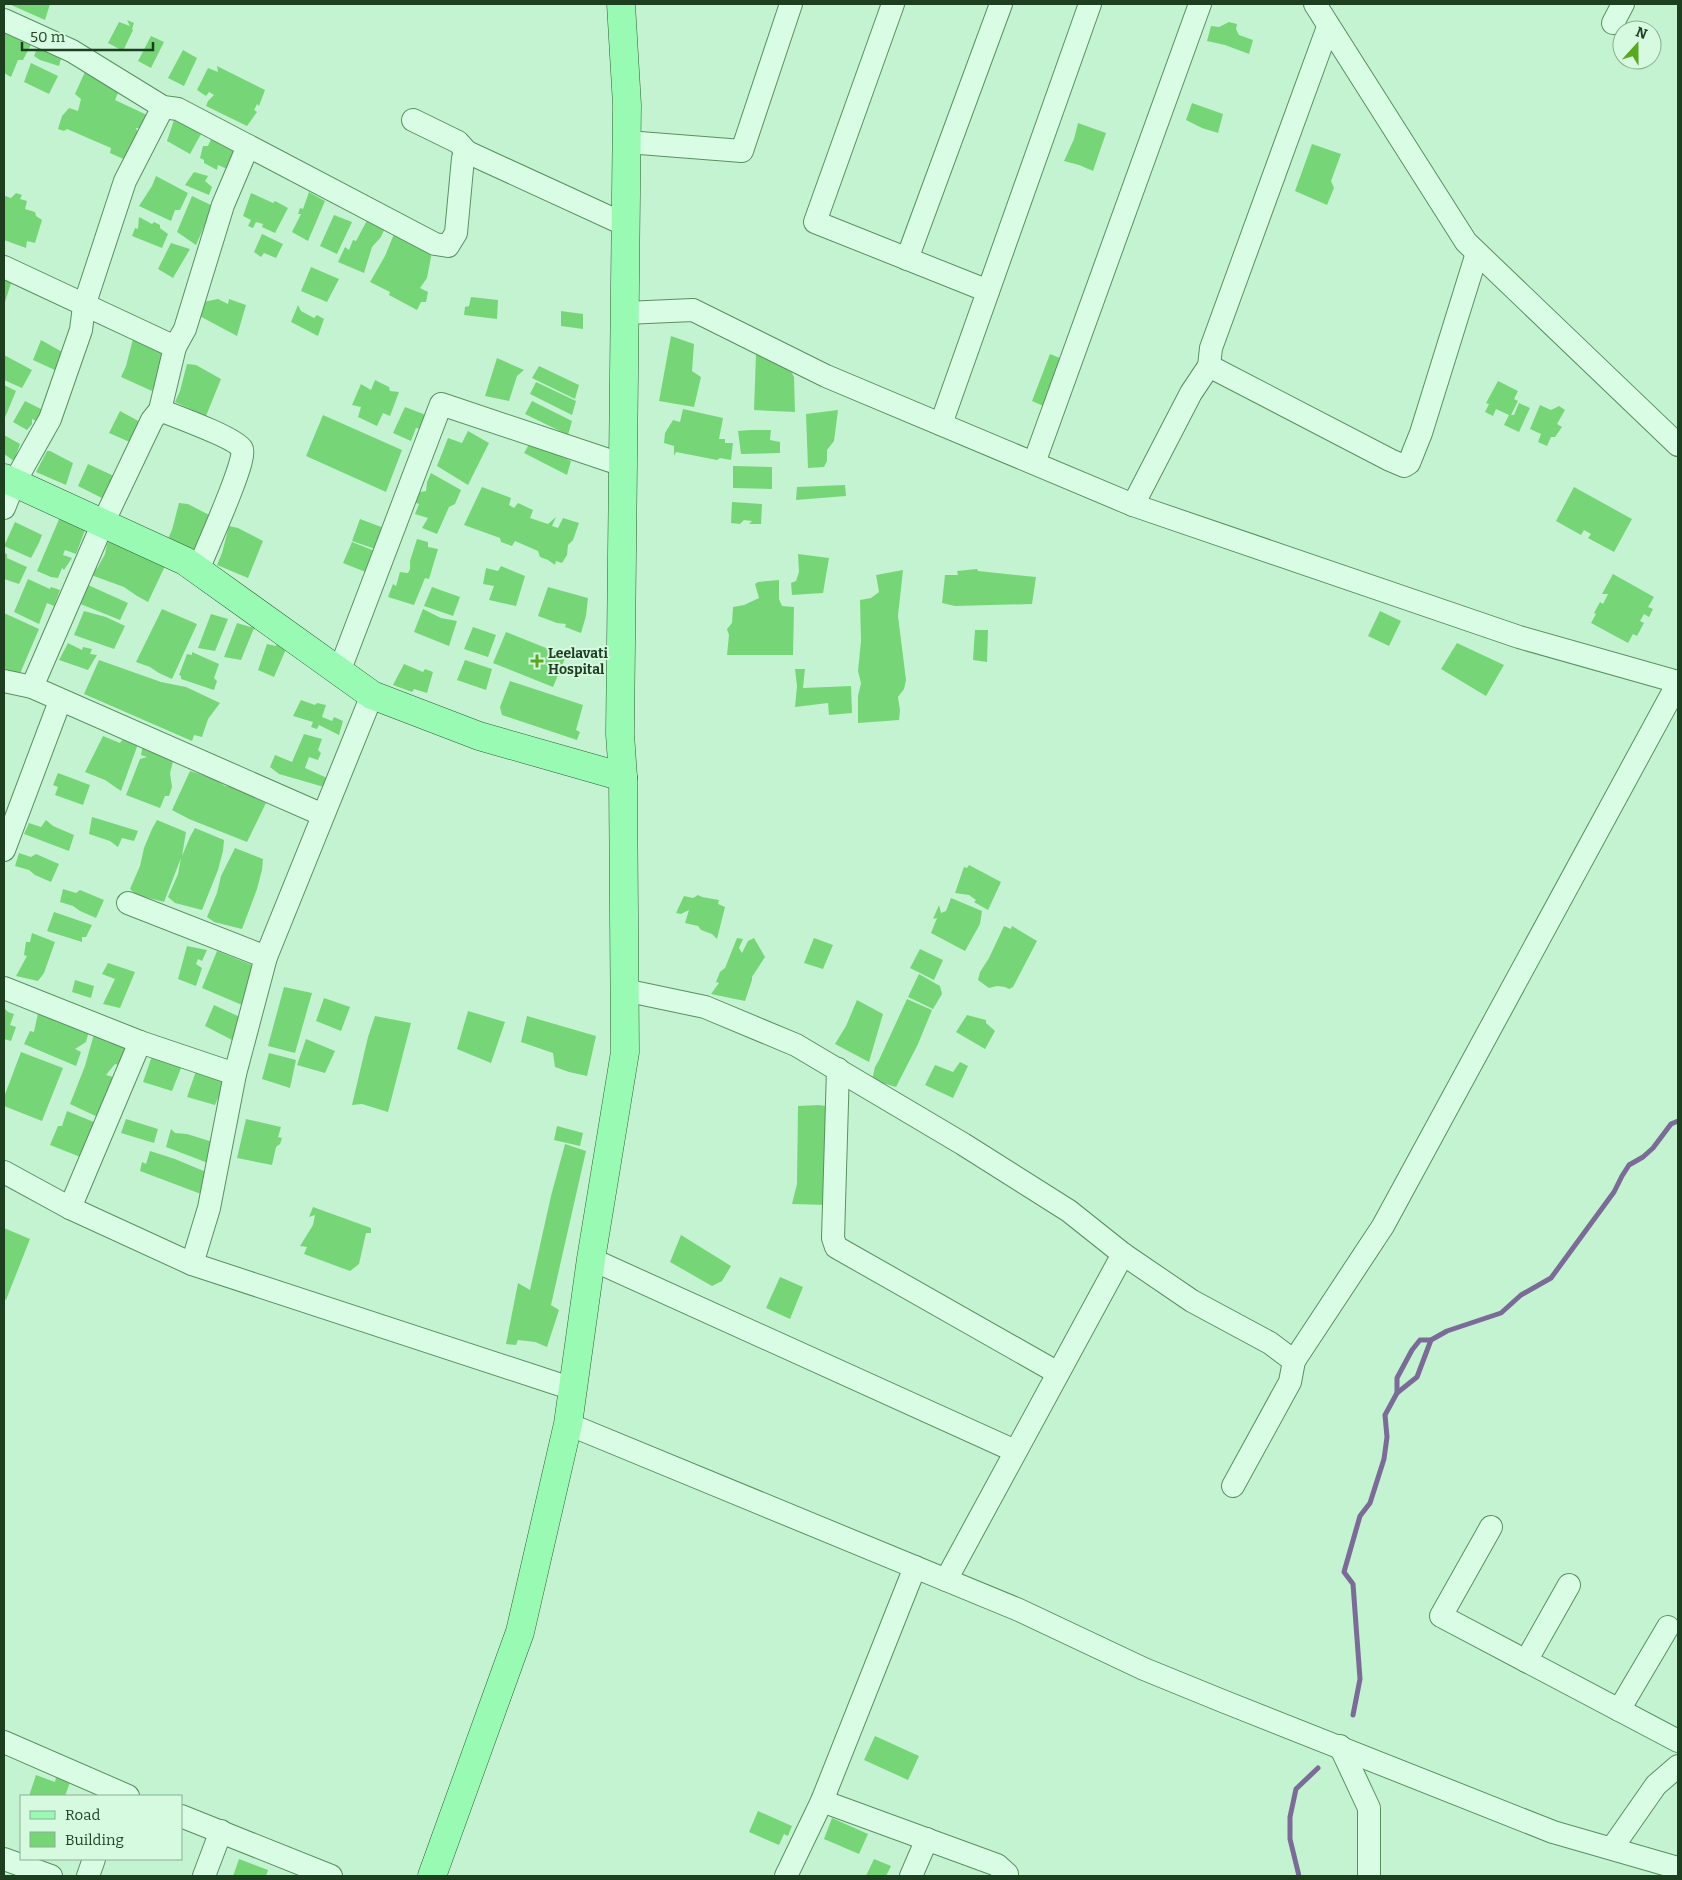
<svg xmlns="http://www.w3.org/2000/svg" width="1682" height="1880" font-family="Bitter,serif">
  <rect width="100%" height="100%" fill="#c4f3d2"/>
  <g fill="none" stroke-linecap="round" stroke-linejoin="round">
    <!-- stream -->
    <g stroke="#7a6c96" stroke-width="5">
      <polyline points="1397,1393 1417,1377 1431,1340"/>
      <polyline points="1353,1715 1360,1679 1353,1584 1344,1572 1360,1516 1370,1503 1384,1459 1387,1437 1385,1415 1397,1393 1397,1378 1412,1350 1420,1340 1431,1340 1447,1331 1501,1313 1521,1295 1551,1278 1614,1192 1622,1176 1629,1165 1643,1157 1653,1148 1671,1124 1678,1121"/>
      <polyline points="1299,1876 1290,1839 1290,1817 1296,1789 1318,1768"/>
    </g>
  </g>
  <!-- building -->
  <g fill="#76d677">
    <polygon points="9,4 50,4 45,20"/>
    <polygon points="127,20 134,23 132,29 133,30 123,51 108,43 119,22 130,26"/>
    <polygon points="1229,22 1237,24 1236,29 1239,35 1253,40 1249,54 1225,45 1207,41 1211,26 1219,27"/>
    <polygon points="5,31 34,39 23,60 18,60 11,77 4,73"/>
    <polygon points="151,36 164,42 151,68 138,61"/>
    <polygon points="39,44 62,55 59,66 40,60 34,56"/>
    <polygon points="183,50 197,58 184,86 168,78"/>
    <polygon points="31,63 58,76 49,94 24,82"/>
    <polygon points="88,65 121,86 115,100 147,115 141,128 136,128 139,136 130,162 110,153 111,148 67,129 64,131 58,129 62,116 69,108 78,111 81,99 75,94"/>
    <polygon points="217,66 265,90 259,106 257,104 254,110 257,112 247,126 206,106 208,101 214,95 209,92 206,96 197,90 208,68 218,72"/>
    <polygon points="1192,103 1223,114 1218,133 1202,128 1186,120"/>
    <polygon points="176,114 206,125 190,154 167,141"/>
    <polygon points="1078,123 1106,133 1093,171 1079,165 1064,161 1074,139"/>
    <polygon points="214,133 237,144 227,169 218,165 217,170 204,163 204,160 200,158 203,146 208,146"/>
    <polygon points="1312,144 1341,154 1331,181 1334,188 1327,205 1295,191"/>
    <polygon points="194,172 208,176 205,181 212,187 209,195 185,185"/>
    <polygon points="156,176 188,193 180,210 175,210 171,221 139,206 152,186"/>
    <polygon points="309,192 325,201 308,241 292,232 301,214 298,214 300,208 303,209"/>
    <polygon points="16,193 22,195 20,199 27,201 25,209 35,212 36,216 42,220 35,243 27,241 26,248 4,240 4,197 5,196 11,198"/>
    <polygon points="251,193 273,203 275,201 288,208 275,233 262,227 263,224 256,222 253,228 248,226 251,220 243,216"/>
    <polygon points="192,196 213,206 196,245 177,232"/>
    <polygon points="334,215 352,222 337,254 320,246"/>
    <polygon points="370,215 388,221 381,237 372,247 364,273 338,262 345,247 349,250 353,240 356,241"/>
    <polygon points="139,217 152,224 154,222 160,225 160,228 168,234 162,248 132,236 135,228 138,229"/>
    <polygon points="262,234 283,244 276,258 264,253 261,257 254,252"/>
    <polygon points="394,234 432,252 427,278 420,288 428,292 426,302 421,302 417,310 389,295 390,292 370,282 385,256"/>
    <polygon points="171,243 190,249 173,278 158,269"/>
    <polygon points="311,267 339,279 327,302 301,291"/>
    <polygon points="4,270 14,274 4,305"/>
    <polygon points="471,297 498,300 497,319 464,315 465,307 469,306"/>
    <polygon points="218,299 228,304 229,299 246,305 237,336 194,313 198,303"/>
    <polygon points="298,305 301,311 314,318 317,315 324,319 318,336 291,322"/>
    <polygon points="561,311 583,314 583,329 561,326"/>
    <polygon points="671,336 694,344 692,371 701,377 694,407 659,401"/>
    <polygon points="133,339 167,354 152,391 121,377 126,366"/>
    <polygon points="41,340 64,353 57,371 33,360"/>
    <polygon points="766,352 787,363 794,377 795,412 754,410 756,354"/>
    <polygon points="1050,354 1060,358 1059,370 1048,408 1032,401"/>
    <polygon points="4,355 32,370 22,388 4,380"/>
    <polygon points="497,358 524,370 517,376 509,401 485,396"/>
    <polygon points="187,364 196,365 221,379 206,416 175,402 180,391"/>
    <polygon points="539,366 579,385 575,399 532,378"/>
    <polygon points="375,380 389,387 390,391 399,392 390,416 383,413 377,426 358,417 361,407 352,405 361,384 371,390"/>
    <polygon points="1498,381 1518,391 1514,399 1518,401 1511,415 1514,415 1519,403 1530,408 1519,432 1504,425 1509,415 1496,409 1493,416 1485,412 1489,404 1486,403"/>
    <polygon points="536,382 576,401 572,415 530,394"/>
    <polygon points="4,385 16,391 4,420"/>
    <polygon points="25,401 43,410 38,422 32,419 32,424 27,430 13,422"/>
    <polygon points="532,401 572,421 568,435 525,414"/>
    <polygon points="1540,405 1551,410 1559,406 1565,410 1557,424 1562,427 1555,437 1551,437 1547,446 1538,442 1541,434 1530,429"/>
    <polygon points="405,407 426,415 421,429 416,428 411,441 393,433"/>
    <polygon points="683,409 723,418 719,439 725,439 725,443 733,443 731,460 720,458 717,460 676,452 674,456 674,446 664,443 665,433 673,420 680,422"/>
    <polygon points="838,410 834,441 827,450 827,461 824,467 808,468 806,414"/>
    <polygon points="120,411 144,424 132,443 109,433"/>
    <polygon points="323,415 402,450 386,492 306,456"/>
    <polygon points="750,430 771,430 770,440 780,442 780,453 741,454 738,431"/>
    <polygon points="468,431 489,443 468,485 437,466 448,438 462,443"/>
    <polygon points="4,435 20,444 14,461 4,454"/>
    <polygon points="531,441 571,461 567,475 524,453"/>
    <polygon points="47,451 50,451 73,463 66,485 36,472"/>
    <polygon points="88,464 114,476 109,488 102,498 78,486"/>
    <polygon points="733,466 772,467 772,489 733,488"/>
    <polygon points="431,473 461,490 455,504 449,507 437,534 422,528 428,518 415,514 419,504 413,502 420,492 426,491 427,482"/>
    <polygon points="845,485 846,496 796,500 797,487"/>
    <polygon points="482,487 511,498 509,505 514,508 518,503 533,510 530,518 548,524 556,517 552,526 558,528 563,518 579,523 573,540 568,545 567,555 562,563 556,561 555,565 548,560 540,557 538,551 515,541 512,546 501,542 500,538 464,525"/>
    <polygon points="1574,487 1632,519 1614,552 1588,538 1591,534 1584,530 1581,535 1556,521"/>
    <polygon points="732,502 762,504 761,524 749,524 752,521 744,520 740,524 731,523"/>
    <polygon points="179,503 188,504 213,517 198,555 167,541 172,530"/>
    <polygon points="60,517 72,524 74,522 87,525 76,554 65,550 63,555 72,558 64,570 62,568 58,578 51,577 37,571"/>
    <polygon points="360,519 384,528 375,549 352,541"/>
    <polygon points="15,522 42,535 39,543 31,558 4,546"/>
    <polygon points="229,526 238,528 263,541 248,578 217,565 222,553"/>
    <polygon points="112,538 166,564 148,602 137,596 124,587 91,575 98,567 105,554 107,544"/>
    <polygon points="417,539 428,542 428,547 438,549 429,579 425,578 414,605 388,597 393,584 396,586 400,572 408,573 410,569 410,561"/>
    <polygon points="352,542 375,551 368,573 343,563"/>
    <polygon points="4,553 7,554 7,558 27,567 19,584 4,579"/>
    <polygon points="798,554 829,558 823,593 792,595 791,583 796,581 799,572"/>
    <polygon points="501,566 525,576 516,606 489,600 494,586 483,584 486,568 498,571"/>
    <polygon points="977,569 978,571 1036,577 1032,604 955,606 942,603 945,575 958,575 957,571"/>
    <polygon points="903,570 898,616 906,680 904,689 898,697 900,710 899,720 858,723 858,696 861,683 858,671 861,641 860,600 871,598 879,592 876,575"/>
    <polygon points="1613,574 1654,597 1648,607 1653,609 1649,617 1644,614 1640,621 1644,623 1637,636 1633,634 1628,643 1591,623 1596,614 1594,613 1600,602 1603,604 1608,594 1602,594"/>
    <polygon points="28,579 50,589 51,587 60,590 54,606 47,603 39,624 14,612"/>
    <polygon points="779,580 779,599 782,606 794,607 793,655 727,655 729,635 727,629 732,623 733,607 744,605 759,598 755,584 758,582"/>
    <polygon points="88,585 128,603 120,620 78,603"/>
    <polygon points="432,587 460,597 453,616 424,606"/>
    <polygon points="548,587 588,598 586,616 581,633 565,627 566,624 557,623 538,616"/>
    <polygon points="162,609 197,624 172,679 159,673 150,667 136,662"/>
    <polygon points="423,609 441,618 457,621 449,646 414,632"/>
    <polygon points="84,611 106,617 125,626 114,649 74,635"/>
    <polygon points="1380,611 1401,621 1389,646 1368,636"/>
    <polygon points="4,613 39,629 19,676 4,668"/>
    <polygon points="211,614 228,619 215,651 198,648"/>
    <polygon points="237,623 254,628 241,660 224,657"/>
    <polygon points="473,627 496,635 488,657 464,649"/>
    <polygon points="975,630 988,630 987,662 973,660"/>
    <polygon points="506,632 566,656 553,687 493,663"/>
    <polygon points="279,636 290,640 274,677 258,670 267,644 276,646"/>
    <polygon points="68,643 82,650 83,647 92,649 90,654 97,655 88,670 59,660"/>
    <polygon points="1457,643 1504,665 1486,696 1441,669"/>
    <polygon points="192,652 219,664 214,678 217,681 214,690 181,679 181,676 179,675 187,654 192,655"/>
    <polygon points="99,660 161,682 186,687 220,703 208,719 202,737 194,735 192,741 84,694"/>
    <polygon points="465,660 492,669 486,690 457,680"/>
    <polygon points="404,664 423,672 425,669 433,672 427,693 414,689 412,692 393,685"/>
    <polygon points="795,669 805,669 803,688 851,686 852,713 829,715 828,703 795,707 797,686"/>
    <polygon points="510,681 583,705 576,730 580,732 577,740 502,715 500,707"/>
    <polygon points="301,700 315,705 317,703 326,705 322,717 332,721 334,717 343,721 339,735 319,725 317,729 311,727 313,722 293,716"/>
    <polygon points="304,734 322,739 318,750 321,753 318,760 309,757 305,768 327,778 324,787 279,774 270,767 275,755 292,762"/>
    <polygon points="103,736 120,743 122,740 138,744 121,791 105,780 85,772"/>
    <polygon points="143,744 174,758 170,773 172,787 169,796 165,796 160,808 126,795 140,759 147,757 141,755"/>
    <polygon points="190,771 212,778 225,786 234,787 266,803 247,842 189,819 172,810"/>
    <polygon points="58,773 90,785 83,805 55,795 58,787 53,785"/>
    <polygon points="92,817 138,831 134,841 122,838 118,847 110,841 89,834"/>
    <polygon points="46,820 53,826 74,835 69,851 24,834 29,823 41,827"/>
    <polygon points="157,820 186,832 182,856 190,837 195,828 224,840 223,851 218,870 202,910 175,903 168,897 178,874 181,858 164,902 137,895 130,889 140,866 144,848 152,829"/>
    <polygon points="235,848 263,859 262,870 257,889 242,929 214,922 207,917 217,893 221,876"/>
    <polygon points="19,853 31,857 36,854 59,864 51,882 35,875 29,870 15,866"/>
    <polygon points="969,865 1001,882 988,910 974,902 976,900 969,895 955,893 964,867 967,868"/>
    <polygon points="63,889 76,893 80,890 104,900 96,918 80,911 73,906 60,902"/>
    <polygon points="698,895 702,897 719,900 718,904 725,907 717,939 712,934 701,930 698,926 685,923 689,910 681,914 676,913 684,896 693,898"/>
    <polygon points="951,898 982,911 980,924 965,951 931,933 937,918 933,919 939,905 941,913 946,911"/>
    <polygon points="54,912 92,925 86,937 82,937 82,942 47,931"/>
    <polygon points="1004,926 1011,929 1012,926 1037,941 1013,987 1009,989 1005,987 997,986 989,988 978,980 980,972 989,958"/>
    <polygon points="32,933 55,942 44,973 38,981 16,976 27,956 24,955 26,942 30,942"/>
    <polygon points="737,938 743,939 739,948 742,953 748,941 754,938 765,957 752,977 752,980 745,1001 711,994 719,983 716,982 720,972 725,968"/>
    <polygon points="814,938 833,945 823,969 804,963"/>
    <polygon points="187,946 207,950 202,961 198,959 196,964 202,968 196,986 178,979"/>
    <polygon points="920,949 943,960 934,980 910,968"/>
    <polygon points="217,951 252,965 242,1005 202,988"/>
    <polygon points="108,963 135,972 120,1008 103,1004 115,979 102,974"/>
    <polygon points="919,974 940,986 942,994 933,1009 908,997"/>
    <polygon points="75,980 94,986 91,998 72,992"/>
    <polygon points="284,987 312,993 295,1053 268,1046"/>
    <polygon points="324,998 350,1007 341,1031 316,1021"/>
    <polygon points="907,999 932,1010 918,1044 896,1087 872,1080 875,1067 879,1060"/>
    <polygon points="857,1000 883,1014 869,1062 835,1044 846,1026"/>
    <polygon points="214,1005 242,1018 236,1042 205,1026"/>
    <polygon points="4,1008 8,1012 14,1014 10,1025 16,1027 11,1041 4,1039"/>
    <polygon points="468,1011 505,1022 491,1063 457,1049"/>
    <polygon points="38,1013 89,1031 86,1042 75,1049 81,1052 76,1066 24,1044 30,1031 34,1032"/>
    <polygon points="967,1015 986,1020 986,1023 995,1031 985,1049 956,1032"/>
    <polygon points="375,1016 411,1023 388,1112 362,1104 352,1105 368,1037"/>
    <polygon points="527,1016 596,1036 587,1076 569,1072 555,1067 553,1053 521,1042"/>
    <polygon points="94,1034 107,1042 111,1038 128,1043 119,1065 115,1064 106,1075 117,1078 102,1119 70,1104 85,1066"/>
    <polygon points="306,1039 335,1051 325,1073 297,1065"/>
    <polygon points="21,1052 63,1068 42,1121 4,1106 4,1097"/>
    <polygon points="269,1053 296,1060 290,1088 262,1079"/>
    <polygon points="152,1056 181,1068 172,1091 143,1082"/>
    <polygon points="960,1062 968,1066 953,1098 925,1085 935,1065 953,1072"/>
    <polygon points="196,1071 225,1082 215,1105 187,1097"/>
    <polygon points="819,1105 831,1107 829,1205 792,1204 797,1184 798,1106"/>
    <polygon points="67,1111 94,1122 88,1160 50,1145 58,1126 62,1126"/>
    <polygon points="126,1119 158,1129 154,1143 121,1133"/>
    <polygon points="246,1119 281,1127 278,1137 282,1138 280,1144 276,1147 272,1165 237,1158"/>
    <polygon points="557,1126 583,1133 580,1146 554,1140"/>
    <polygon points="171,1129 175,1133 187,1134 216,1143 208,1163 166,1147"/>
    <polygon points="565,1144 586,1151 551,1305 559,1310 547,1347 535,1342 518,1340 516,1345 506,1344 518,1283 530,1290 551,1196"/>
    <polygon points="150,1151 175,1159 206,1172 201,1194 140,1171 142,1162 146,1164"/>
    <polygon points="313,1207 371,1228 371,1233 366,1233 359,1264 350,1271 304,1254 307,1247 300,1246 313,1225 315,1215 309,1217"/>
    <polygon points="4,1228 30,1239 6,1300 4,1299"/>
    <polygon points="681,1235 731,1266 722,1281 712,1286 670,1262"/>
    <polygon points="780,1277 803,1287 790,1319 766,1308"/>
    <polygon points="875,1736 919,1756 908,1780 864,1760"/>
    <polygon points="36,1775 55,1782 56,1777 70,1782 65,1796 29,1796"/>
    <polygon points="758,1811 792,1826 788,1836 784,1834 779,1845 749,1832"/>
    <polygon points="832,1818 868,1834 859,1854 824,1839"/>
    <polygon points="239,1859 268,1870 266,1876 233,1876"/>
    <polygon points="874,1859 891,1866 886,1876 866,1876"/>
  </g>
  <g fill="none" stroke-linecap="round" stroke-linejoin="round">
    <!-- minor casing -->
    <g stroke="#58915f" stroke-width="24">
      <g id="minor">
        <polyline points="893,4 815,222 988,291"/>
        <polyline points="1315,4 1466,242 1678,445"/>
        <polyline points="4,20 72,51 163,107 178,109 435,244 448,246 456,233 463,158 467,152"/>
        <polyline points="1613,23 1623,4"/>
        <polyline points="413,120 458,142 467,152 626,225"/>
        <polyline points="627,142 742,151 791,4"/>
        <polyline points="907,259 1001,4"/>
        <polyline points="4,267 175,347"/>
        <polyline points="625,313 693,310 826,376 1133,505 1519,637 1678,682"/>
        <polyline points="1209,366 1390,460 1404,466 1409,463 1421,433 1477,253"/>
        <path d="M160,410C175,416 236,438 242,449C248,458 204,554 198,570"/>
        <polyline points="941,424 1090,4"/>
        <polyline points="1034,463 1200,4"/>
        <polyline points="1133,505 1191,393 1209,366 1211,348 1328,27"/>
        <polyline points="4,508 14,483 50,419 81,330 84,306 125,181 163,107"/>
        <polyline points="339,672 441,404 623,465"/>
        <polyline points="4,681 32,687 323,815"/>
        <polyline points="32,687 103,523 152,420 160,410 175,347 185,329 223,205 248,146"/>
        <polyline points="4,850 60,701"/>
        <polyline points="128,903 266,957"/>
        <polyline points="4,988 140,1042 235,1074"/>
        <polyline points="624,990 705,1007 796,1045 963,1144 1069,1211 1123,1254 1192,1301 1270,1343 1294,1361 1290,1382 1233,1486"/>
        <polyline points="838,1069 833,1238 836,1247 1058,1373"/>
        <polyline points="4,1172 70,1208 192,1264 573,1389"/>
        <polyline points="70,1208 140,1042"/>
        <polyline points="591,1259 1015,1451"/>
        <polyline points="192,1264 209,1208 235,1074 266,957 372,695"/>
        <polyline points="1294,1361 1383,1226 1678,683"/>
        <polyline points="568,1424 1019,1610 1144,1669 1225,1702 1553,1832 1678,1868"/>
        <polyline points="1491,1527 1441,1616 1678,1741"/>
        <polyline points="946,1580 1123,1254"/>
        <polyline points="1526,1661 1569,1585"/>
        <polyline points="1619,1710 1668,1627"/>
        <polyline points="4,1742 128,1796"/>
        <polyline points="1340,1746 1369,1808 1369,1876"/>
        <polyline points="822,1801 997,1865 1007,1874 1007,1876"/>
        <polyline points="181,1816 331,1876"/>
        <polyline points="1612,1848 1656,1785 1678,1766"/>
        <polyline points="4,1859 51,1876"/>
        <polyline points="88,1876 94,1859"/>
        <polyline points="204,1876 221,1831"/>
        <polyline points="786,1876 822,1801 915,1567"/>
        <polyline points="911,1876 927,1839"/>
      </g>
    </g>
    <!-- major casing -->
    <g stroke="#2c5f2f" stroke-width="29">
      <g id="major">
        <polyline points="4,478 185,561 372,695 479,736 623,777"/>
        <polyline points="432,1876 520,1632 568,1424 591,1259 625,1052 623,777 620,734 627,105 621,4"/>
      </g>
    </g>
    <!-- minor -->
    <use href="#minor" stroke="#d9fde4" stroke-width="22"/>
    <!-- major -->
    <use href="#major" stroke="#99fab4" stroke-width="28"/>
  </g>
  <!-- markers -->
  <path fill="#58a820" stroke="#d5fae0" stroke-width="2" d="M534.5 653.5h5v5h5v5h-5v5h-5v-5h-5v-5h5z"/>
  <g text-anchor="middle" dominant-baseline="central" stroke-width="4" stroke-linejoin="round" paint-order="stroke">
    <!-- poi labels -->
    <g font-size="14" font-weight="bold" fill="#1d3f20" stroke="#d5fae0" text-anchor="start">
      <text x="548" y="653">Leelavati<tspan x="548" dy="16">Hospital</tspan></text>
    </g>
  </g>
  <!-- border -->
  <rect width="1682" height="1880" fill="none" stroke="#1d3f20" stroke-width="10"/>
  <!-- legend -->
  <rect x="20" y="1795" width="162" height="65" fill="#d5fae0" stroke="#8baf93"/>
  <rect x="30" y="1811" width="25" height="8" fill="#99fab4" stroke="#8baf93"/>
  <text x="65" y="1820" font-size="15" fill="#1d3f20">Road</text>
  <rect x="30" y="1832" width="25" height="15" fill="#76d677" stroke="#8baf93"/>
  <text x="65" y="1845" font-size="15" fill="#1d3f20">Building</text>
  <!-- north arrow -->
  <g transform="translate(1637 45) rotate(21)"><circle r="24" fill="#d5fae0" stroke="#8baf93"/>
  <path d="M0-4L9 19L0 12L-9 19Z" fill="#58a820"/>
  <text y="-8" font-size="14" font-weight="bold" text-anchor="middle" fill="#1d3f20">N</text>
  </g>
  <!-- scale -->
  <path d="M22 42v8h131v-8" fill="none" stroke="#1d3f20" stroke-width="2.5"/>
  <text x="30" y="42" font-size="15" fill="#1d3f20" stroke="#d5fae0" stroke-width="4" paint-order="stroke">50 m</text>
</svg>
